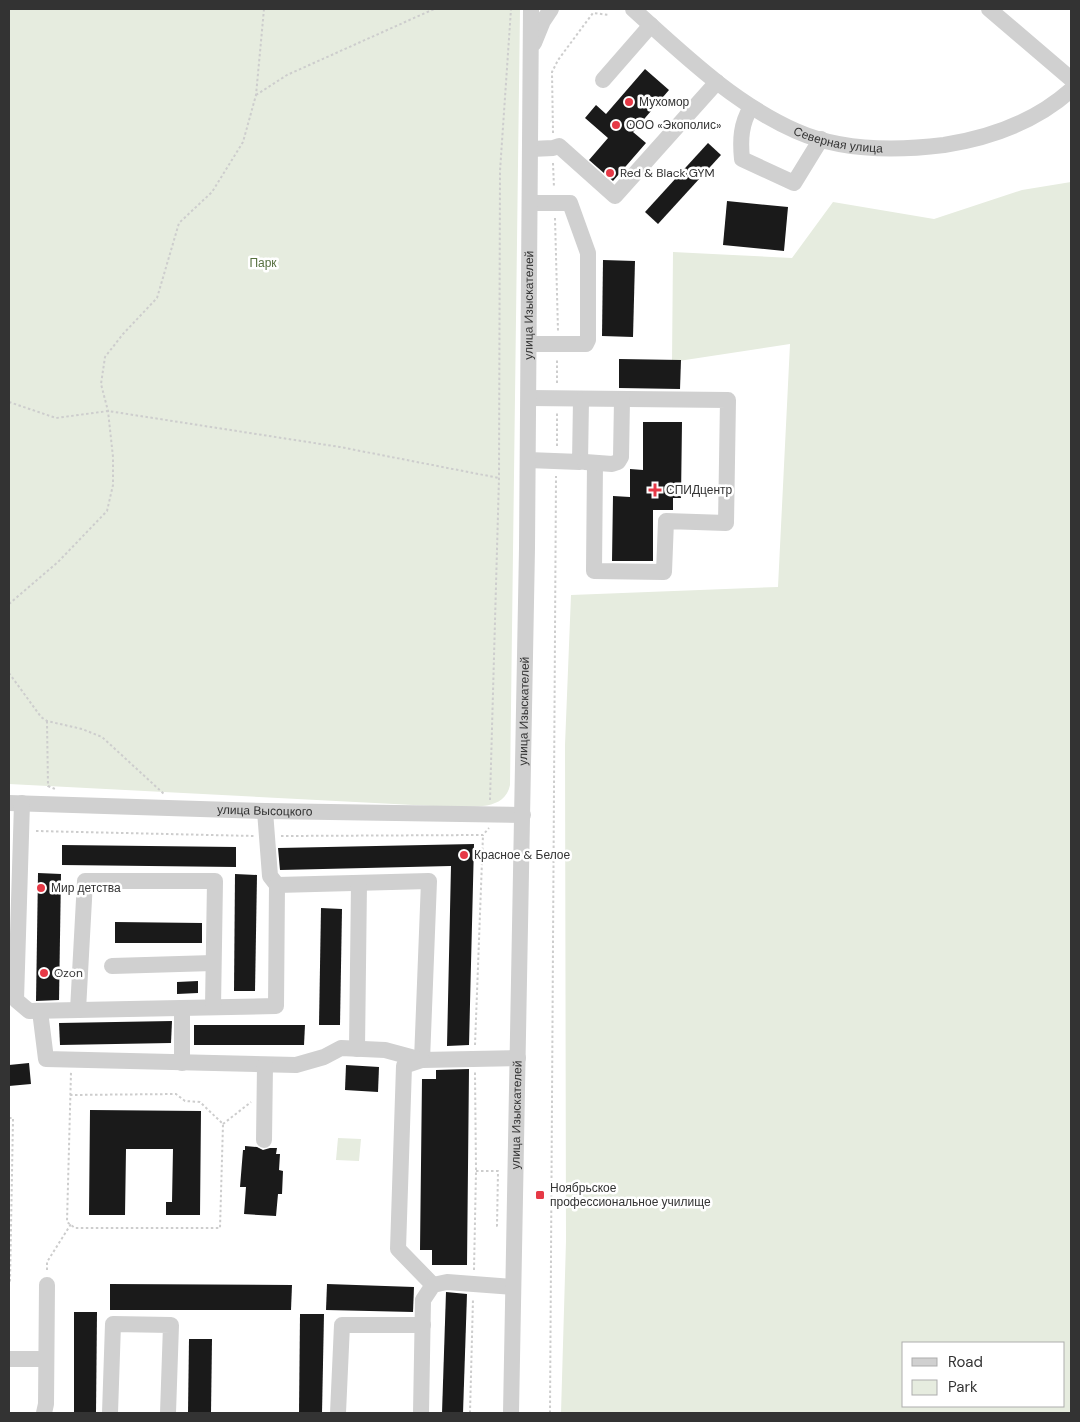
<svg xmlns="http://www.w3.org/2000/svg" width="1080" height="1422" font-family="'DM Sans',sans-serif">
  <rect width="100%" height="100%" fill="#fff"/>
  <!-- green -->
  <g fill="#e6ecdf" fill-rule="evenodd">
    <path d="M9,9H520L510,785C505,811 473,806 452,807L9,784Z"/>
    <path d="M1071,182V1413H561L566,1241L565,745L571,595L778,587L790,344L672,362L673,252L792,258L833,202L934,219L1022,190ZM904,1343H1064V1406H904Z"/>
    <polygon points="338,1138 361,1139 359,1161 336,1160"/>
  </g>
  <!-- building -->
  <g fill="#1a1a1a">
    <polygon points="645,69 669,90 633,132 646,143 613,181 589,160 608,138 585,118 596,105 606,114"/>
    <polygon points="708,143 721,155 658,224 645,212"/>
    <polygon points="727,201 788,207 784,251 723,245"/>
    <polygon points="603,260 635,261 633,337 602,336"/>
    <polygon points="619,359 681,360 680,389 619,388"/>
    <polygon points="643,422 682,422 681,498 673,498 673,510 653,510 653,561 612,561 613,496 630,497 630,469 643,470"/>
    <polygon points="474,844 469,1045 447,1046 451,866 280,870 278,848"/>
    <polygon points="62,845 236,847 236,867 62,865"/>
    <polygon points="38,873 61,874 59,1000 36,1001"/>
    <polygon points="235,874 257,875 255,991 234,991"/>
    <polygon points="321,908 342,909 340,1025 319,1025"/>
    <polygon points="115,922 202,923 202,943 115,943"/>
    <polygon points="198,981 198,993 177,994 177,982"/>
    <polygon points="172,1021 171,1043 60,1045 59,1023"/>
    <polygon points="194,1025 305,1025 304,1045 194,1045"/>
    <polygon points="29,1063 31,1084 9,1086 9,1065"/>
    <polygon points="346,1065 379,1067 378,1092 345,1090"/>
    <polygon points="469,1069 467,1265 432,1265 432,1250 420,1250 422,1079 436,1079 436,1070"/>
    <polygon points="90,1110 201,1111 200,1215 166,1215 166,1202 172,1202 173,1149 126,1149 125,1215 89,1215"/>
    <polygon points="245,1146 257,1147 263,1150 270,1148 277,1148 276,1154 280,1154 279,1170 283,1171 282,1194 278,1194 276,1216 244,1214 246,1187 240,1187 243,1150 245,1150"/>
    <polygon points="110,1284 292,1285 291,1310 110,1310"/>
    <polygon points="327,1284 414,1287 413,1312 326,1310"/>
    <polygon points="446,1292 467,1294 463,1413 442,1413"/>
    <polygon points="74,1312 97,1312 96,1413 74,1413"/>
    <polygon points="300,1314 324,1314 322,1413 299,1413"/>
    <polygon points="189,1339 212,1339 211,1413 188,1413"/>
  </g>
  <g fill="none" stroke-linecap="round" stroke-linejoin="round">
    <!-- path -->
    <g stroke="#cdcdcd" stroke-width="2" stroke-dasharray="2.5 2.5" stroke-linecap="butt">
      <polyline points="256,95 287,75 434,9"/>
      <polyline points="553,133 552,72 558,60 593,13 609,15"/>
      <polyline points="553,163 554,188"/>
      <polyline points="555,218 558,331"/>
      <polyline points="557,383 557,358"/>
      <polyline points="9,402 56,418 108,411 340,447 499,478"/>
      <polyline points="557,446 557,413"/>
      <polyline points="9,604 58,562 107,511 113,485 113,457 108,411 101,384 105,357 123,334 157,298 179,223 212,192 243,142 256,95 264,9"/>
      <polyline points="9,673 41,717 47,721 82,729 102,737 164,794"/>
      <polyline points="47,721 48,786 55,789"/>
      <polyline points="490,800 499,478 500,171 511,9"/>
      <polyline points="36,831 254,836"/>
      <polyline points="281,836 483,835 489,828"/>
      <polyline points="475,1045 483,835"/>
      <polyline points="70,1095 176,1094 185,1101 200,1102 223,1124 220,1228 75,1228 67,1222 71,1072"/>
      <polyline points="9,1118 13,1118 10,1283 9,1283"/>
      <polyline points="223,1124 251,1102"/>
      <polyline points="476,1171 498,1171 497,1226 500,1226"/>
      <polyline points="47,1270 47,1262 71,1224"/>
      <polyline points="474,1270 476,1171 475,1072"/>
      <polyline points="470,1413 473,1299"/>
      <polyline points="550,1413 556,476"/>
    </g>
    <!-- minor -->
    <g stroke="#d0d0d0" stroke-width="16">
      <path id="s1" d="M633,9C683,54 733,103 796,131C841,151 896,151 944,145C990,138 1036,121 1071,90"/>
      <polyline points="989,9 1071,79"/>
      <polyline points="534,43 543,21 551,9"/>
      <polyline points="603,80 651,25"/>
      <path d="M751,107C741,124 740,139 742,159L794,183L821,139"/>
      <polyline points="531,149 553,148 559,146 615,196 717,82"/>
      <polyline points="530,344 586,344 588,340 588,253 570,203 530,203"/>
      <polyline points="529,398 728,400 726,523 666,521 664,572 594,571 595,463"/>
      <polyline points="528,460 580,462 581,400"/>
      <polyline points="585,462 612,464 618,462 621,457 622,400"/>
      <path id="s2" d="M9,803L265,811L523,815"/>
      <polyline points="22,803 16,1000 29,1011 276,1006 277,885 270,876 265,811"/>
      <polyline points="277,885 429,881 422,1060 518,1058"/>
      <polyline points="112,966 213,963"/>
      <polyline points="78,1010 85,881 215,881 213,1007"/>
      <polyline points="40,1011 46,1059 296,1065 324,1057 341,1048 385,1050 422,1060 404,1066 398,1249 433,1285"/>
      <polyline points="357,1049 359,883"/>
      <polyline points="182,1063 182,1008"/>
      <polyline points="264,1140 265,1065"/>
      <polyline points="9,1359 46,1359"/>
      <polyline points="44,1413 46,1404 47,1285"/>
      <polyline points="110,1413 113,1324 171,1325 168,1413"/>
      <polyline points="338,1413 342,1325 423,1325"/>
      <polyline points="421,1413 423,1300 433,1285 447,1282 513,1287"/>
      <path id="s3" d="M511,1413L527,548L531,9"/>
    </g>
  </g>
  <!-- markers -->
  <g fill="#e63946" stroke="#fff" stroke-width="2">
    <circle cx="629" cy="102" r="5"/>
    <circle cx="616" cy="125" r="5"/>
    <circle cx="610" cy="173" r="5"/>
    <path d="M652.5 482.5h5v5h5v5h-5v5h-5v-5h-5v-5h5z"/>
    <circle cx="464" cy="855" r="5"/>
    <circle cx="41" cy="888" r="5"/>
    <circle cx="44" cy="973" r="5"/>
    <rect x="535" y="1190" width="10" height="10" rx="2.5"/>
  </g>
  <g text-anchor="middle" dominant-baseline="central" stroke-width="5" stroke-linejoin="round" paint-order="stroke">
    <!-- poi labels -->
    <g font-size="12" fill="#333" stroke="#fff" text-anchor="start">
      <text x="639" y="102">Мухомор</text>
      <text x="626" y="125">ООО «Экополис»</text>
      <text x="620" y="173">Red &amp; Black GYM</text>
      <text x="666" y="490">СПИДцентр</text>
      <text x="474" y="855">Красное &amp; Белое</text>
      <text x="51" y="888">Мир детства</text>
      <text x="54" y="973">Ozon</text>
      <text x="550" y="1188">Ноябрьское<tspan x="550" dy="14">профессиональное училище</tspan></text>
    </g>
    <!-- street labels -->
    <g font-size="12" fill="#333" stroke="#fff">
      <text stroke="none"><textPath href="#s1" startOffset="248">Северная улица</textPath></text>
      <text stroke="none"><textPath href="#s3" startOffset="1108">улица Изыскателей</textPath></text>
      <text stroke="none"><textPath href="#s3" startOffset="702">улица Изыскателей</textPath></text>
      <text stroke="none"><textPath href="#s2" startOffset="256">улица Высоцкого</textPath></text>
      <text stroke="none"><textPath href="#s3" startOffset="298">улица Изыскателей</textPath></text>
    </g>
    <!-- park labels -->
    <g font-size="12" fill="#56703f" stroke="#fff">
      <text x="263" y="263">Парк</text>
    </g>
  </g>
  <!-- border -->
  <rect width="1080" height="1422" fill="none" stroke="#333333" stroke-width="20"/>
  <!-- legend -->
  <rect x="902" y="1342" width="162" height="65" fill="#ffffff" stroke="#adadad"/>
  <rect x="912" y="1358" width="25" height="8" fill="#d0d0d0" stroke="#adadad"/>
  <text x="948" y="1367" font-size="15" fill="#333333">Road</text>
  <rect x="912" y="1380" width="25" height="15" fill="#e6ecdf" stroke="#adadad"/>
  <text x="948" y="1392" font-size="15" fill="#333333">Park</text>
</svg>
